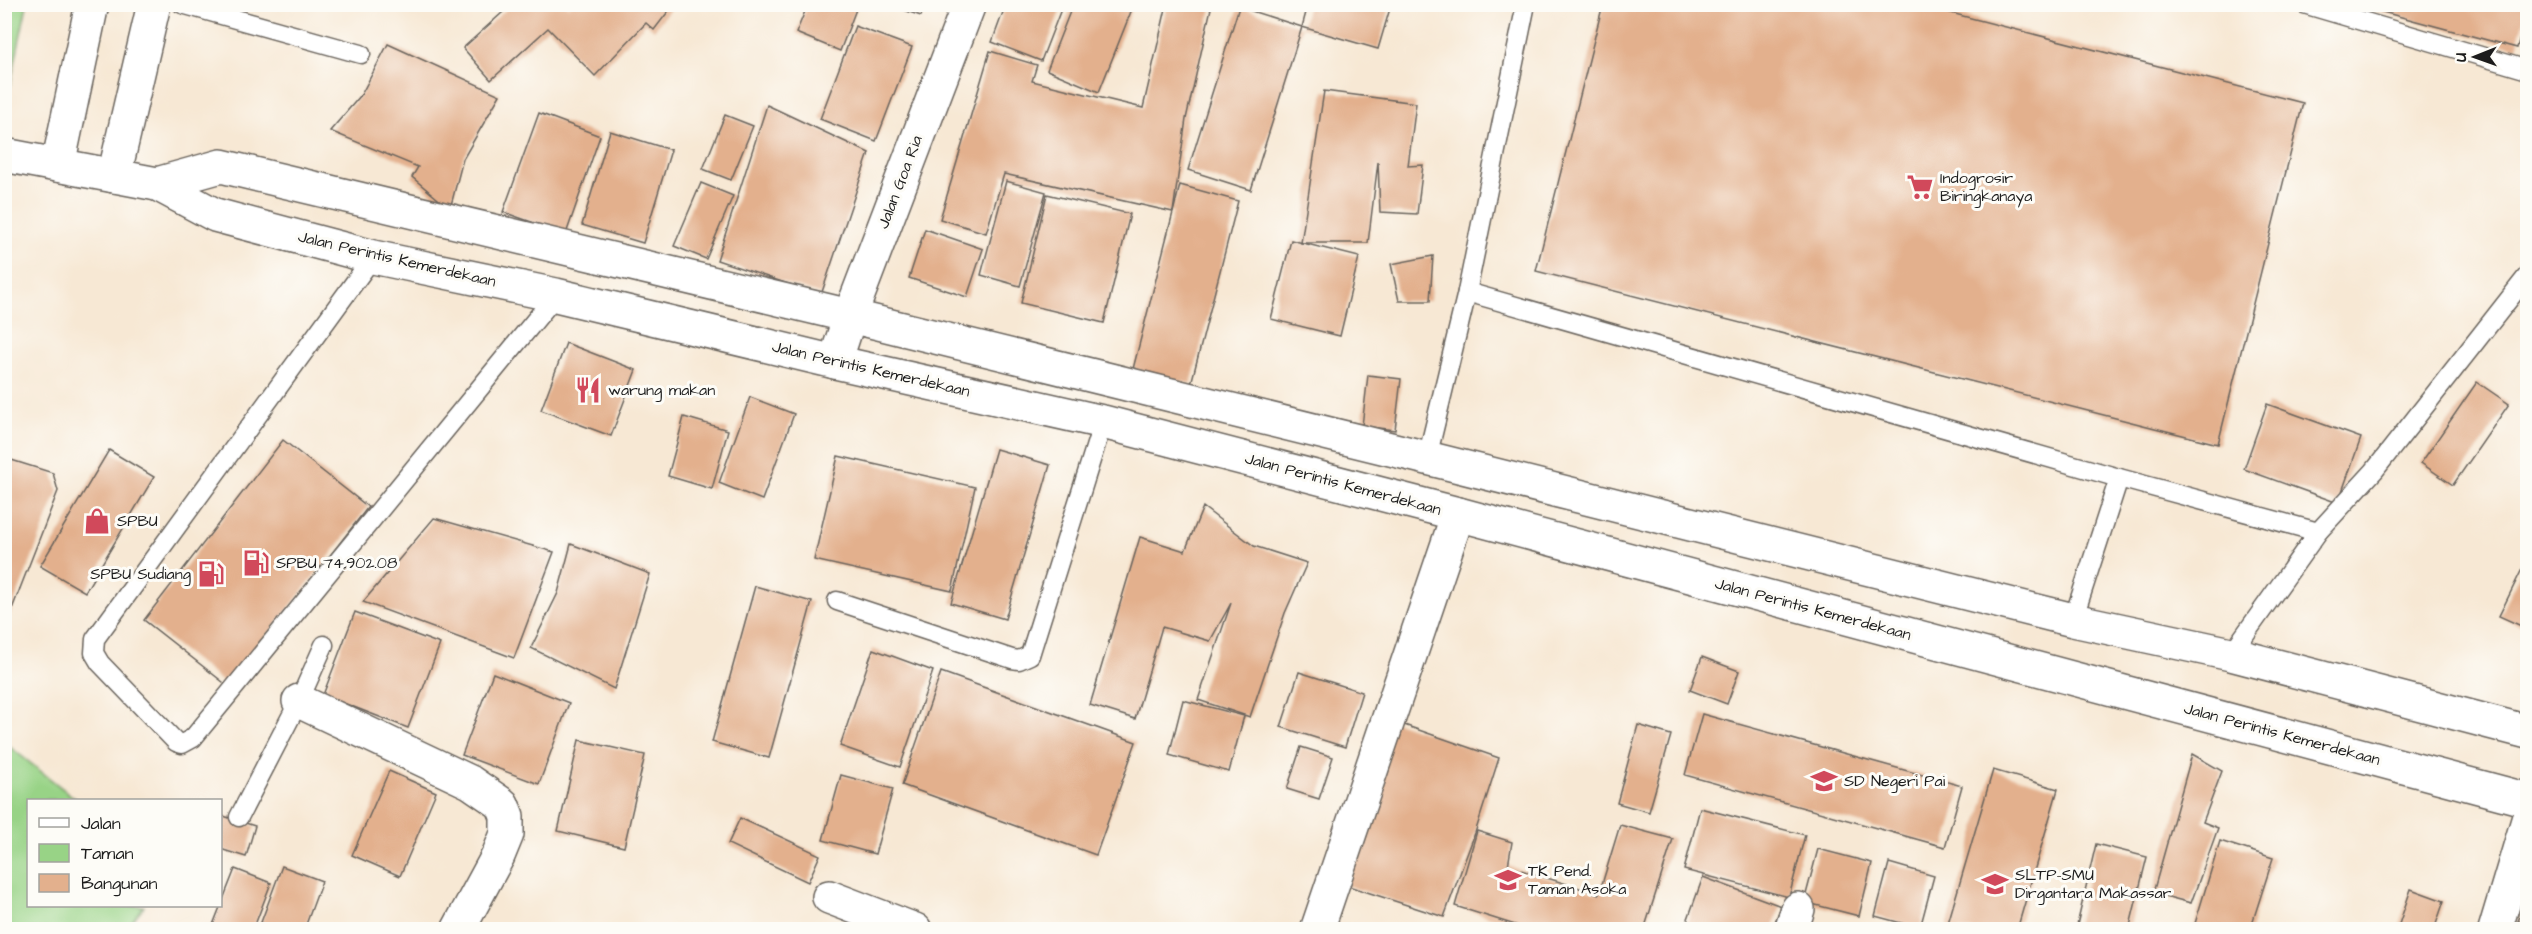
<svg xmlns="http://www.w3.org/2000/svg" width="2532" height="934" font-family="'Architects Daughter',sans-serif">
  <rect width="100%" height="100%" fill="#fdfcf7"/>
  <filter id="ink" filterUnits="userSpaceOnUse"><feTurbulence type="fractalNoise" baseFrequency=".0167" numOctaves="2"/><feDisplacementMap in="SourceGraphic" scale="12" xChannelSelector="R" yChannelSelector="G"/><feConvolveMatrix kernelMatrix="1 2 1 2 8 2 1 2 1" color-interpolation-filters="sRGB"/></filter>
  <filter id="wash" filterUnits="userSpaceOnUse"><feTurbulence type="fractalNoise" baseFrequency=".008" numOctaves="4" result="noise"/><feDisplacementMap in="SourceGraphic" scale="24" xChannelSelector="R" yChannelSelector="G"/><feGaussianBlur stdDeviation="1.35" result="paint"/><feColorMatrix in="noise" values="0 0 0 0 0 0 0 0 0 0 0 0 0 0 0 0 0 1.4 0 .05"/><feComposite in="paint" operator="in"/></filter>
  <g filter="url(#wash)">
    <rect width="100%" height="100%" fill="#f7e8d4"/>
    <!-- green -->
    <g fill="#98d386" stroke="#5a7851" stroke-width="1.5">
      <polygon points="5,4 27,5 5,110 4,5"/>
      <polygon points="5,743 77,800 28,800 28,906 144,906 126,929 5,929"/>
    </g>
    <g id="blocks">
      <!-- building -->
      <g fill="#e3b08d">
        <polygon points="512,4 566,4 568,7 571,4 674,4 654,30 646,23 595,76 548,28 491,80 463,48"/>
        <polygon points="808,4 858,4 840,51 796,33"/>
        <polygon points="887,4 926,4 921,16"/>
        <polygon points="1006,4 1063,4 1041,61 992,42"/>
        <polygon points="1073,4 1134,4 1099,92 1047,70"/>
        <polygon points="1167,4 1212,4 1186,119 1173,212 1004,174 986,233 940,219 990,51 1037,65 1032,81 1143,108"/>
        <polygon points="1603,4 1916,4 2303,103 2218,444 1536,271"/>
        <polygon points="2353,4 2528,4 2528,7 2517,48"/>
        <polygon points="1308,5 1391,5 1378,49 1302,27"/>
        <polygon points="1239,7 1302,27 1251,190 1188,170"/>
        <polygon points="855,26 912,47 876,141 820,119"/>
        <polygon points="388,44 500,95 463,159 450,209 412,177 418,167 330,131 361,95"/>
        <polygon points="1324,91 1416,103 1408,166 1423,165 1417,214 1380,212 1378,162 1368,243 1301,243"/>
        <polygon points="767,105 869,153 821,295 717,260"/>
        <polygon points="539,113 600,136 566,234 503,212"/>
        <polygon points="725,115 753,126 731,180 703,169"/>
        <polygon points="610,131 671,150 643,243 582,225"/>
        <polygon points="1006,181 1046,192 1020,286 981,275"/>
        <polygon points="701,183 733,196 706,259 674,246"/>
        <polygon points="1180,185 1238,201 1191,384 1133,369"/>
        <polygon points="1047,194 1130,214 1104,323 1021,303"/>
        <polygon points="925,229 983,249 967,297 909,278"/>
        <polygon points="1291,240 1359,257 1340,336 1271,319"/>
        <polygon points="1433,256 1430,301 1399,301 1391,264"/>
        <polygon points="566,343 636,370 611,436 541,410"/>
        <polygon points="1368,375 1401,379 1395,430 1362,426"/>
        <polygon points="2477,382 2509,404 2453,485 2421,463"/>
        <polygon points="750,397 794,414 762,500 719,483"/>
        <polygon points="2267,404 2361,438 2338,503 2244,469"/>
        <polygon points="684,417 728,430 712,489 668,476"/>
        <polygon points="283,440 368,507 228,686 144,620"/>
        <polygon points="996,449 1050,465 1005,619 951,603"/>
        <polygon points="109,450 154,477 85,592 40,566"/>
        <polygon points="838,456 975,487 952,591 814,560"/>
        <polygon points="5,458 53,473 58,491 5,627"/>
        <polygon points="1203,507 1254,546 1307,563 1285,613 1250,717 1198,700 1231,603 1210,641 1162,627 1135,719 1090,705 1140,537 1185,551"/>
        <polygon points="434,518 554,552 514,658 363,602"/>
        <polygon points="571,544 650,574 614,689 531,648 558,593"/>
        <polygon points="2528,557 2528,629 2499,616"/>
        <polygon points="755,586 812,602 769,758 712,742"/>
        <polygon points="355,612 440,644 408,728 323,695"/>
        <polygon points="873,649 933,671 900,767 840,746"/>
        <polygon points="1702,657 1739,671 1727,704 1690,690"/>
        <polygon points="941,672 1136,742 1096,855 902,785"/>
        <polygon points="1299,672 1362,692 1345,747 1281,727"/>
        <polygon points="493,673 569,703 539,784 462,755"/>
        <polygon points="1183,700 1244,716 1229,772 1169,755"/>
        <polygon points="1702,714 1962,786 1945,847 1685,775"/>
        <polygon points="1390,720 1499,758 1475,833 1444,917 1336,882"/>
        <polygon points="1638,725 1671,735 1649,812 1617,803"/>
        <polygon points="579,740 645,755 624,847 558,831"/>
        <polygon points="1301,747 1333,757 1319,799 1287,789"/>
        <polygon points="2192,754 2222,771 2203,822 2218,828 2191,903 2153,893"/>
        <polygon points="1993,770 2058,789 2017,930 1946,930"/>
        <polygon points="389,771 436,792 400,876 352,855"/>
        <polygon points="841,775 893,789 875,854 823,840"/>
        <polygon points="1700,808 1805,835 1789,897 1684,870"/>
        <polygon points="220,815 255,826 246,857 220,849"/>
        <polygon points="740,818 820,855 808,882 728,844"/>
        <polygon points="1620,825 1673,839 1644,930 1531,930 1455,906 1477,831 1512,842 1508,866 1599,894"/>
        <polygon points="2220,841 2273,858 2250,930 2193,930"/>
        <polygon points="2096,844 2147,857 2129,930 2095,930 2077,925"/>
        <polygon points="1818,849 1872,863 1859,916 1804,902"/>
        <polygon points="1889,863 1934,876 1920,928 1875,916"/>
        <polygon points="282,866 322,881 304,930 273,930 260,925"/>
        <polygon points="235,869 271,883 253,930 211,930"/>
        <polygon points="1703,877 1781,906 1772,930 1684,930"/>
        <polygon points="2411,889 2444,901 2434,930 2397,930"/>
        <polygon points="2528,897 2528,924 2518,921"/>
      </g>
    </g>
  </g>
  <g filter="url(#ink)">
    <use href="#blocks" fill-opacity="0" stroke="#69635c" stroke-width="1.5"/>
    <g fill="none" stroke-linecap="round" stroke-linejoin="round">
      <!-- service casing -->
      <g stroke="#69635c" stroke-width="21">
        <g id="service">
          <polyline points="182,4 361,54"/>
          <polyline points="2304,4 2528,70"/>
          <polyline points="373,257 95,639 94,653 100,663 176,742 182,744 193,738 556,295"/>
          <polyline points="1467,292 2119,478 2318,532"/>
          <polyline points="1427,458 1467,292 1526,4"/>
          <polyline points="837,601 1012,659 1019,660 1030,655 1103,422"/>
          <polyline points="2073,620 2119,478"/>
          <polyline points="2231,654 2318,532 2374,471 2528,275"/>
          <polyline points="239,817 299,701 324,645"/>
        </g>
      </g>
      <!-- minor casing -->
      <g stroke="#69635c" stroke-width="36">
        <g id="minor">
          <polyline points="58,165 92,4"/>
          <polyline points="114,176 154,4"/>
          <polyline points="299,701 470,782 502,804 507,816 507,834 498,856 458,930"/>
          <polyline points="829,897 915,930"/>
          <polyline points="1317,930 1458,514"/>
          <polyline points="1791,930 1798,909"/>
          <polyline points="2495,930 2528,820"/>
        </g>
      </g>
      <!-- secondary casing -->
      <g stroke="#69635c" stroke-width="36">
        <polyline id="secondary" points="835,362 850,316 969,4"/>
      </g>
      <!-- trunk casing -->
      <g stroke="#69635c" stroke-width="36">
        <g id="trunk">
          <polyline points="4,155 157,184 215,215 373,257 556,295 835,362 1103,422 1458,514 2528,800"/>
          <polyline points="157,184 221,166 850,316 1427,458 2073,620 2231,654 2528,732"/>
        </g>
      </g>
      <!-- service -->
      <use href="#service" stroke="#fff" stroke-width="18"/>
      <!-- minor -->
      <use href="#minor" stroke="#fff" stroke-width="33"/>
      <!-- secondary -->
      <use href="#secondary" stroke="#fff" stroke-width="33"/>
      <!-- trunk -->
      <use href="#trunk" stroke="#fff" stroke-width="33"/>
    </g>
  </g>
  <!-- icons -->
  <defs>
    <g id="supermarket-bare" transform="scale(2.07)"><path d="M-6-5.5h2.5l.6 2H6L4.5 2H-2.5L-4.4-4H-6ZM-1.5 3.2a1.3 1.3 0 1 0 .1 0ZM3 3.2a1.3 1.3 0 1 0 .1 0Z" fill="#d1495b" stroke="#fdfcf7" stroke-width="2.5" paint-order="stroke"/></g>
    <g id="restaurant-bare" transform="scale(2.07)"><path d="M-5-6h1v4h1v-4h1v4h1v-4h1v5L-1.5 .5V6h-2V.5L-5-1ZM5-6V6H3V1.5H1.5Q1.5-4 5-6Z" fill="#d1495b" stroke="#fdfcf7" stroke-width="2.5" paint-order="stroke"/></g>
    <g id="shop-bare" transform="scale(2.07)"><path d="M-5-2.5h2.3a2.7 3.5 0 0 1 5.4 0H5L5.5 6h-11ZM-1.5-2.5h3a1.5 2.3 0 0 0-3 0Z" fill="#d1495b" stroke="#fdfcf7" stroke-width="2.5" paint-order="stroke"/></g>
    <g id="fuel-bare" transform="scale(2.07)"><path d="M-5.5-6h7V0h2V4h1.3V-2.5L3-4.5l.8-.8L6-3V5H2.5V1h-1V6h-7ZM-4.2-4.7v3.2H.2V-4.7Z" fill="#d1495b" stroke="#fdfcf7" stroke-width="2.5" paint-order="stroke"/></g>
    <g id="school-bare" transform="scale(2.07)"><path d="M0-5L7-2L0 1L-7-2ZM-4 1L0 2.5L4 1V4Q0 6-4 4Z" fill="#d1495b" stroke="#fdfcf7" stroke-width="2.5" paint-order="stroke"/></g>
  </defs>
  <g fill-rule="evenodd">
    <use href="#supermarket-bare" x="1920" y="187"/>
    <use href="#restaurant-bare" x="588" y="390"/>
    <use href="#shop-bare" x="97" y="521"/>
    <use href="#fuel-bare" x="256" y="563"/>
    <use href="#fuel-bare" x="211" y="574"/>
    <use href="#school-bare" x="1824" y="781"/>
    <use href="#school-bare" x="1508" y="880"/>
    <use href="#school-bare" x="1995" y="884"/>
  </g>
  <g text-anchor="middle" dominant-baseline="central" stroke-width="6" stroke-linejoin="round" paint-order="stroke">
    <!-- poi labels -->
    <g font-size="16" fill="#1c1c1c" stroke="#fdfcf7" text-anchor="start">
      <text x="1940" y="178">Indogrosir<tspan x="1940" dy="18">Biringkanaya</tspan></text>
      <text x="608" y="390">warung makan</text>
      <text x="117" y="521">SPBU</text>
      <text x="276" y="563">SPBU 74.902.08</text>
      <text x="191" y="574" text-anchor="end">SPBU Sudiang</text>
      <text x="1844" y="781">SD Negeri Pai</text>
      <text x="1528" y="871">TK Pend.<tspan x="1528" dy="18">Taman Asoka</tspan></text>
      <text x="2015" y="875">SLTP-SMU<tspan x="2015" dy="18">Dirgantara Makassar</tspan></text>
    </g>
    <!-- street labels -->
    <g font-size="16" fill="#1c1c1c" stroke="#fdfcf7">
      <text transform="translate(900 182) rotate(-69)">Jalan Goa Ria</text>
      <text transform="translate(397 259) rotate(13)">Jalan Perintis Kemerdekaan</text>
      <text transform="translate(871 369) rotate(13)">Jalan Perintis Kemerdekaan</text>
      <text transform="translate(1343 484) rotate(15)">Jalan Perintis Kemerdekaan</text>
      <text transform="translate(1813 609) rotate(15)">Jalan Perintis Kemerdekaan</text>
      <text transform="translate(2282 734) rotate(15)">Jalan Perintis Kemerdekaan</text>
    </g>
  </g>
  <!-- margin -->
  <rect width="2532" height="934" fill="none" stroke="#fdfcf7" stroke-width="24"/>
  <!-- legend -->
  <rect x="27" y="799" width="195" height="108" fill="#fdfcf7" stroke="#a3a29f" stroke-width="1.5"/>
  <rect x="39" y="818" width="30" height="9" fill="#ffffff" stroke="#a3a29f" stroke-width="1.5"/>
  <text x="81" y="829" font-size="18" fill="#1c1c1c">Jalan</text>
  <rect x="39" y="844" width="30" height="18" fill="#98d386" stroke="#a3a29f" stroke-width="1.5"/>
  <text x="81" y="859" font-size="18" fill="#1c1c1c">Taman</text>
  <rect x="39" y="874" width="30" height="18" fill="#e3b08d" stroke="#a3a29f" stroke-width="1.5"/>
  <text x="81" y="889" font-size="18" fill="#1c1c1c">Bangunan</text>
  <!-- north arrow -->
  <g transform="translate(2475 57) rotate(269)" stroke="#fdfcf7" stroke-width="4.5" paint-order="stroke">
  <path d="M0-4.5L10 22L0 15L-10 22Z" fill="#1c1c1c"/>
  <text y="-9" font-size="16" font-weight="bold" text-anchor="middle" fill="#1c1c1c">U</text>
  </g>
</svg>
